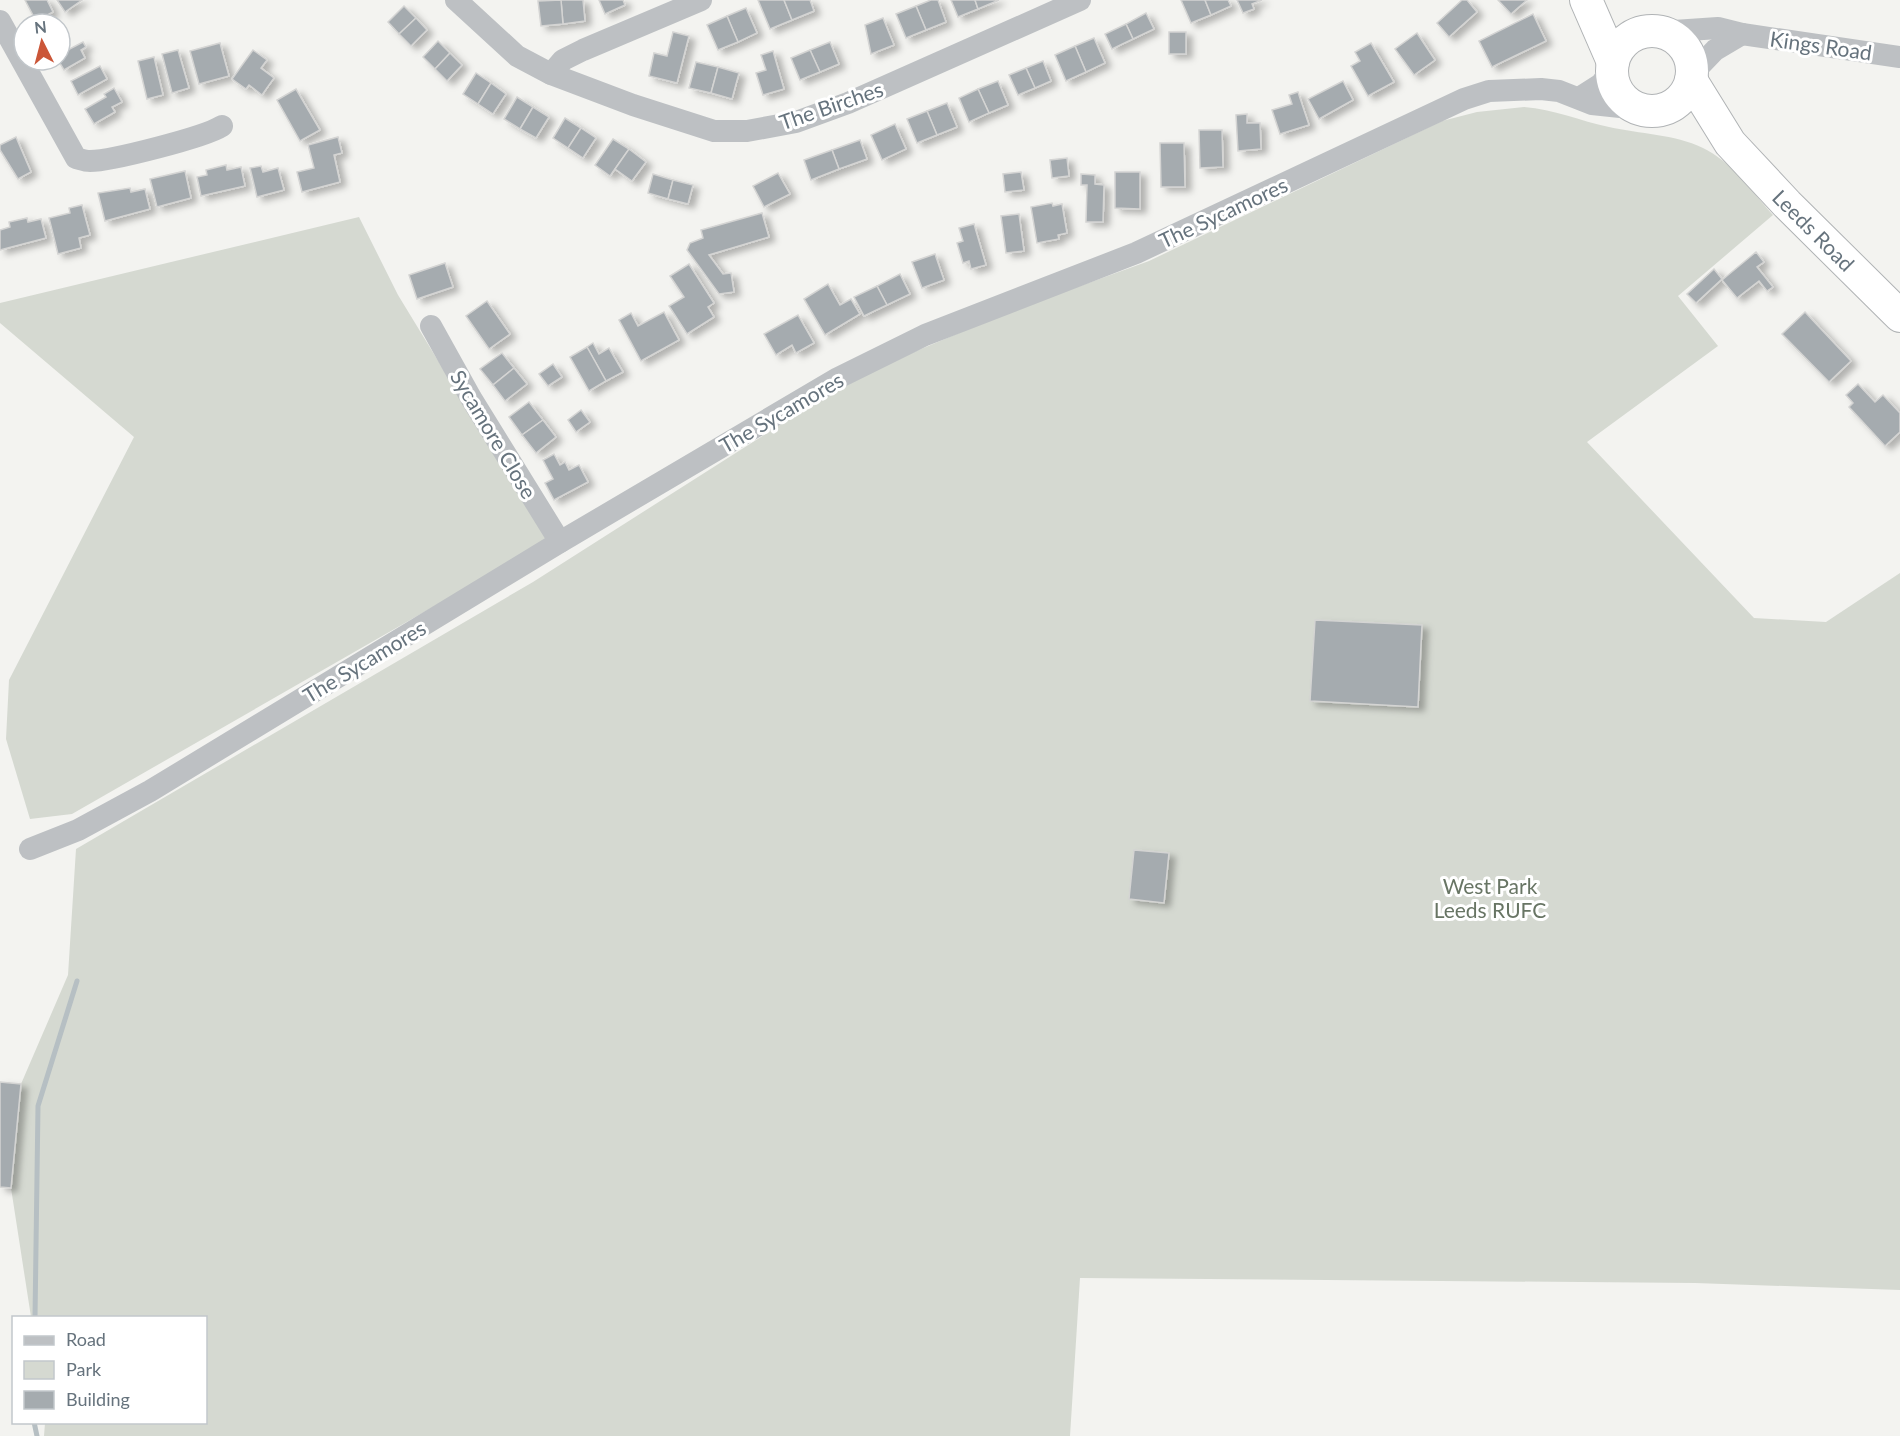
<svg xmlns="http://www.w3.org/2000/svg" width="1900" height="1436" font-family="Lato,sans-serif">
  <defs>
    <filter id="shadow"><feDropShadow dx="6" dy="4" stdDeviation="3" flood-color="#0004"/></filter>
  </defs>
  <rect width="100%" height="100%" fill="#f3f3f0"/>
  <!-- green -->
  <g fill="#d5d9d1">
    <path d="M1524,107C1554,109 1580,121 1609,127C1640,134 1674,134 1703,148C1731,161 1753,193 1773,215L1678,296L1718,346L1587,442L1754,618L1826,622L1900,573V1290L1695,1283L1080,1278L1070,1436H44L45,1423L206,1422V1318L31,1317L11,1188L21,1084L68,975L76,849L533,582L822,398L902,357L1014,310L1149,261L1442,121L1477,112Z"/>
    <polygon points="359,217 398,295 548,541 72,814 30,819 6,739 9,680 134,437 0,323 0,303"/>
  </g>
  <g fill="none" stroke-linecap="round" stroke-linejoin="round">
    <!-- stream -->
    <g stroke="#b6bfc3" stroke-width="5">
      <polyline points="35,1318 38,1106 77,981"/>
      <polyline points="34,1422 37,1436"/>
    </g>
  </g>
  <!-- building -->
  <g fill="#a5abaf" stroke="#d4d4d3" stroke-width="1.5" filter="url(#shadow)">
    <polygon points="25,0 47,0 53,12 36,21"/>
    <polygon points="57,0 82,0 65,12"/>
    <polygon points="561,0 583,0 585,21 563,24"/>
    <polygon points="561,0 563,24 541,26 538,1"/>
    <polygon points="599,0 623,0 625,5 605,14"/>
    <polygon points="758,0 784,0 792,20 770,29"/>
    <polygon points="784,0 810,0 814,11 792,20"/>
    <polygon points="931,0 938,0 946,22 926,30 916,6"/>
    <polygon points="951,0 975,0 978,9 958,17"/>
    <polygon points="975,0 999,0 978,9"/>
    <polygon points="1181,0 1205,0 1211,15 1191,23"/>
    <polygon points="1205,0 1228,0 1231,6 1211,15"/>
    <polygon points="1237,0 1262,0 1252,4 1254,9 1243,13"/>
    <polygon points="1462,0 1467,0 1477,12 1449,37 1437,23"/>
    <polygon points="1498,0 1527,0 1511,14"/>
    <polygon points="404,6 416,18 399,34 388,22"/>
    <polygon points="916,6 926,30 906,38 896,14"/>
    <polygon points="746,8 757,33 738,42 727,16"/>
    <polygon points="1146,13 1154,29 1133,39 1126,24"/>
    <polygon points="1533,14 1546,41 1492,67 1479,41"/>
    <polygon points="727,16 738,42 718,50 707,25"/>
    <polygon points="416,18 427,30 411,46 399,34"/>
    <polygon points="883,18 894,45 871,54 865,25"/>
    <polygon points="1126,24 1133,39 1112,49 1105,34"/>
    <polygon points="673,32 689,36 677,83 649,76 654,53 667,56"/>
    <rect x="1169" y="32" width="17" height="22"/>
    <polygon points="1417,33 1435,60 1414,75 1395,49"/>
    <polygon points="1094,38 1105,63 1086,72 1075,46"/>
    <polygon points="438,41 450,53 435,69 423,57"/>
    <polygon points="83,42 86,47 81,50 85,58 64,70 58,60 60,54"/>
    <polygon points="830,42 839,64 820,72 810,50"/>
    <polygon points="220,43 229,76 199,84 190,51"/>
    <polygon points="1371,43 1394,82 1368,96 1351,66 1360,61 1355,52"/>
    <polygon points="1075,46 1086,72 1066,81 1055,55"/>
    <polygon points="178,50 189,88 172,93 162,54"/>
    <polygon points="253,50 267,60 261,68 274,78 262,95 249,85 246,89 232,79"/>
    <polygon points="810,50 820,72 800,80 791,58"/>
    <polygon points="773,51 784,89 763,95 756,73 766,70 761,55"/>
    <polygon points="450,53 462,65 447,81 435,69"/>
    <polygon points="154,57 163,95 147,99 138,61"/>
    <polygon points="1043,61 1051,81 1035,88 1026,68"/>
    <polygon points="696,62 718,67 711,93 689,88"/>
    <polygon points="100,66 107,79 78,95 71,81"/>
    <polygon points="718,67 739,73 732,99 711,93"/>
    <polygon points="1026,68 1035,88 1018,95 1009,75"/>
    <polygon points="476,73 491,83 478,104 463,94"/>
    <polygon points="998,81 1008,105 989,113 978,89"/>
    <polygon points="1343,81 1353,100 1319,119 1308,99"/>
    <polygon points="491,83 506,94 493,114 478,104"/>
    <polygon points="114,88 122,102 112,107 115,112 94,124 85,109 106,97 104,94"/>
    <polygon points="296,89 320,130 300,141 277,100"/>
    <polygon points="978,89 989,113 969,122 959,98"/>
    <polygon points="1298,92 1309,125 1280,134 1272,110 1292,104 1289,95"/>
    <polygon points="517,97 533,107 520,129 504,119"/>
    <polygon points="947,103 957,127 937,135 927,111"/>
    <polygon points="533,107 549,117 536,138 520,129"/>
    <polygon points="927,111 937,135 917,143 907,119"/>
    <polygon points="1247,114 1247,123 1260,123 1261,149 1238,151 1236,115"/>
    <polygon points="565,118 581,128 568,148 553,138"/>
    <polygon points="895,124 906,149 882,160 871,135"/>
    <polygon points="581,128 596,138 583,158 568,148"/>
    <polygon points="1199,130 1222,130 1223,167 1200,168"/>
    <polygon points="16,137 31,172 18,179 0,150 0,145"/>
    <polygon points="338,137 342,153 334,155 340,182 302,192 297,172 314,168 308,145"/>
    <polygon points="613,139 629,149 610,176 595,165"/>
    <polygon points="860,140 867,159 839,169 832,150"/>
    <polygon points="1160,143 1184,143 1185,187 1161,187"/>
    <polygon points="629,149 646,162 632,181 615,169"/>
    <polygon points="832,150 839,169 811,180 804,160"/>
    <polygon points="1067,158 1069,176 1052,178 1050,160"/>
    <polygon points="226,165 227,170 241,167 245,186 201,196 197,177 207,175 206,170"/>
    <polygon points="261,166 263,172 278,168 284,190 257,197 250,168"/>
    <polygon points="185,171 191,198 157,207 150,179"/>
    <polygon points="1021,172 1024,190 1005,192 1003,174"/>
    <polygon points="1115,172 1140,172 1140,209 1115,208"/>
    <polygon points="778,173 790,194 764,207 753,186"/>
    <polygon points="653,174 673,180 668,199 648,193"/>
    <polygon points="1081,174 1095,175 1095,184 1104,185 1103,222 1086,222 1087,185 1081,185"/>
    <polygon points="673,180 693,185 688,204 668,199"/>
    <polygon points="130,188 131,192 145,189 150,209 105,221 98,193"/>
    <polygon points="1052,203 1053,206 1062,204 1067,233 1058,235 1059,239 1037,243 1031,207"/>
    <polygon points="82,205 90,235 79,238 81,248 58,254 49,218 70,213 69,208"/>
    <polygon points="762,213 769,237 709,255 723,274 731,273 734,292 719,294 687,250 690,243 703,238 701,230"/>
    <polygon points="1019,214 1024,251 1006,253 1001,216"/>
    <polygon points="27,218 28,222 41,219 46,238 0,250 0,230 10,227 9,222"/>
    <polygon points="974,224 986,265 971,269 969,261 963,263 957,243 963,241 959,228"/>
    <polygon points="1756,252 1764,262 1757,267 1773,287 1767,291 1759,281 1737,298 1722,280"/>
    <polygon points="935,254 944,280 922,288 912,262"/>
    <polygon points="445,263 453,287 417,299 409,275"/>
    <polygon points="689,264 714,303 708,307 714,317 687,334 669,306 684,297 670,276"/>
    <polygon points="1714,269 1722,279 1696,303 1687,294"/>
    <polygon points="900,274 910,294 887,305 877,286"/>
    <polygon points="828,284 840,305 851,299 860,314 825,335 804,299"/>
    <polygon points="877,286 887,305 864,316 854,297"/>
    <polygon points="487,301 510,334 489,349 466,316"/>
    <polygon points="664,312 679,340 641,361 619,320 631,313 638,326"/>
    <polygon points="1805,312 1851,361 1829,382 1782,334"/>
    <polygon points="798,315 814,343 796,353 792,345 776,355 764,334"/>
    <polygon points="593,343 599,354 609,348 623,372 606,381 587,347"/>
    <polygon points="587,347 606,381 589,391 570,357"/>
    <polygon points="502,353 514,368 493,385 480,369"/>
    <polygon points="553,364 562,377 548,386 539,374"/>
    <polygon points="514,368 527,384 505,401 493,385"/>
    <polygon points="1858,384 1875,402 1883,395 1900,413 1900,432 1885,446 1849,407 1853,403 1846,395"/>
    <polygon points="529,402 543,420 522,435 509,417"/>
    <polygon points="581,410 590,422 576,432 568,420"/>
    <polygon points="543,420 556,437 536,453 522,435"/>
    <polygon points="554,454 560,465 565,462 569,470 579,465 588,482 554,500 545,483 553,479 543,460"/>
    <polygon points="1315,620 1422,625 1418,707 1310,701"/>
    <polygon points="1134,850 1169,853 1164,903 1129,899"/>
    <polygon points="0,1082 21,1084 11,1188 0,1187"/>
  </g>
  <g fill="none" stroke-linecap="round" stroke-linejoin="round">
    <!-- highway casing -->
    <g stroke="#b0b3b5" stroke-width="34">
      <g id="highway">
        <polyline points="1586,0 1613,62"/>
        <circle cx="1652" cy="71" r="40"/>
        <polyline points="1691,80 1730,143 1787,204 1900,316"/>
      </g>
    </g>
    <!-- minor -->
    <g stroke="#bdc0c3" stroke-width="22">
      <polyline points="456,0 517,56 551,74 633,105 714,131 747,131 796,122 848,103 1080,0"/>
      <path d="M0,21L76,158C80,159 85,161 90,161C111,161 205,137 222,126"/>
      <polyline points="1659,32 1718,28 1742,34 1900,57"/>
      <polyline points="551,74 563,60 583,50 701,0"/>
      <polyline points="1692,74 1715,50 1742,34"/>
      <polyline points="1579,98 1601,84 1612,69"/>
      <polyline points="431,326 471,398 560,542"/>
      <polyline points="30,849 78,830 150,791 560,542 838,378 925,335 1136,253 1464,99 1489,91 1541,89 1559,91 1592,104 1639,109"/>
    </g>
    <!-- highway -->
    <use href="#highway" stroke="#fff" stroke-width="32"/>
  </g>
  <g text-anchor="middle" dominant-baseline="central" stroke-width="6" stroke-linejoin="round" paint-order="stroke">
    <!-- street labels -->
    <g font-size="21" fill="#66737d" stroke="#fff">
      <text transform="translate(1821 45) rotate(8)">Kings Road</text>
      <text transform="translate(831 105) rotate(-19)">The Birches</text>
      <text transform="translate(1223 212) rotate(-25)">The Sycamores</text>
      <text transform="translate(1814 230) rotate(45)">Leeds Road</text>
      <text transform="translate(781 412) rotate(-30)">The Sycamores</text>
      <text transform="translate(494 434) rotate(59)">Sycamore Close</text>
      <text transform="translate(364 661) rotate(-31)">The Sycamores</text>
    </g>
    <!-- park labels -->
    <g font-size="21" fill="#687564" stroke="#fff">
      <text x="1490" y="885">West Park<tspan x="1490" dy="24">Leeds RUFC</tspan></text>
    </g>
  </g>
  <!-- legend -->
  <rect x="12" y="1316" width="195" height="108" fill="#ffffff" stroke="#c2c7cb" stroke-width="1.5"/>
  <rect x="24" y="1336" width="30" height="9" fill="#bdc0c3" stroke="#c2c7cb" stroke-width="1.5"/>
  <text x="66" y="1346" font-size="18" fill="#66737d">Road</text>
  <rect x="24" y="1361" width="30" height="18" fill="#d5d9d1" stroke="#c2c7cb" stroke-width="1.5"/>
  <text x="66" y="1376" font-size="18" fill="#66737d">Park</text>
  <rect x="24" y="1391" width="30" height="18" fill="#a5abaf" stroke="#c2c7cb" stroke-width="1.5"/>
  <text x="66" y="1406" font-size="18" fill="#66737d">Building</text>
  <!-- north arrow -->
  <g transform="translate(42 42) rotate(354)"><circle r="28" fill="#ffffff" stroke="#c2c7cb" stroke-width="1.5"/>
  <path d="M0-4.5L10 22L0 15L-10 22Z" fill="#cb5638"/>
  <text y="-9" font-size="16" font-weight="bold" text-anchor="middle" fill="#66737d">N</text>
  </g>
</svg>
